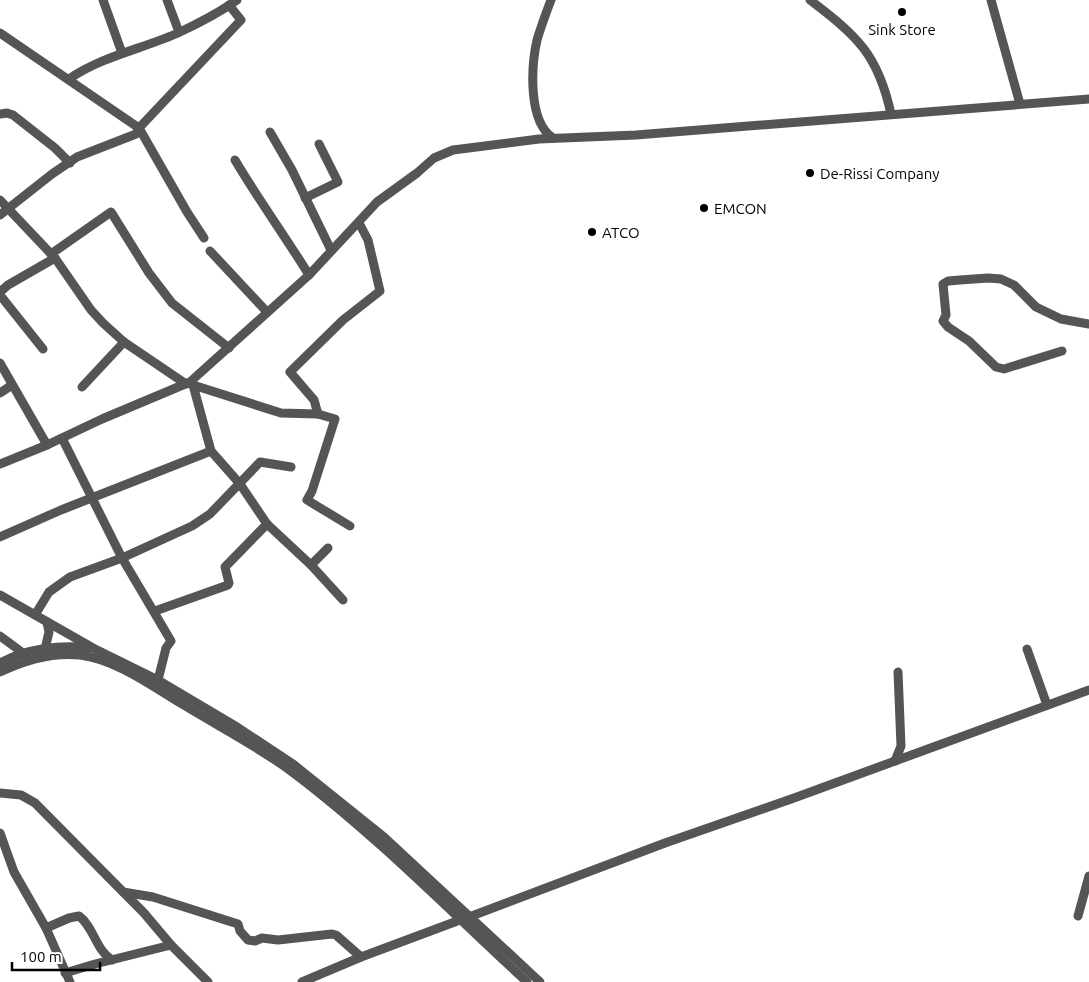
<svg xmlns="http://www.w3.org/2000/svg" width="1089" height="982" font-family="Ubuntu,sans-serif">
  <rect width="100%" height="100%" fill="#fff"/>
  <g fill="none" stroke-linecap="round" stroke-linejoin="round">
    <!-- minor -->
    <g stroke="#555" stroke-width="9">
      <polyline points="103,0 122,53"/>
      <polyline points="167,0 179,32"/>
      <path d="M551,0C546,13 541,27 537,40C531,67 528,122 553,138"/>
      <path d="M810,0C857,36 878,54 891,114"/>
      <polyline points="991,0 1020,104"/>
      <polyline points="0,33 139,128 136,134 77,157 52,174 0,215"/>
      <path d="M69,79C102,56 143,49 180,32C199,23 220,12 237,0"/>
      <polyline points="0,114 7,113 13,115 55,148 70,163"/>
      <polyline points="270,132 292,170 331,250"/>
      <path d="M235,160C258,199 285,236 309,275"/>
      <polyline points="305,198 338,182 319,144"/>
      <polyline points="0,200 55,258 91,310 103,323 124,342 186,384"/>
      <polyline points="204,238 187,212 139,128 241,20 229,5"/>
      <polyline points="210,251 267,312"/>
      <polyline points="51,254 111,212 149,273 172,303 229,348"/>
      <polyline points="0,292 8,285 55,258"/>
      <polyline points="0,295 43,349"/>
      <polyline points="1062,351 1004,369 996,367 969,341 948,327 943,321 946,315 943,284 948,281 960,280 988,278 1001,279 1014,285 1036,307 1061,319 1089,324"/>
      <polyline points="0,363 47,445"/>
      <polyline points="190,383 193,385 211,451 240,484 267,524 311,565 343,600"/>
      <polyline points="193,385 281,413 318,414 335,419 312,491 307,500 350,526"/>
      <polyline points="82,387 124,342"/>
      <polyline points="0,393 12,385"/>
      <polyline points="318,414 314,400 290,372 343,320 380,291 368,240 359,223"/>
      <polyline points="62,438 122,558 171,641 166,648 158,680"/>
      <polyline points="0,464 47,445 102,419 190,382 309,275 377,202 417,173 434,158 453,150 539,139 636,135 1089,99"/>
      <polyline points="0,537 61,510 211,451"/>
      <polyline points="311,565 328,548"/>
      <polyline points="0,595 93,648 158,680 234,725 293,764 384,837 540,982"/>
      <polyline points="155,611 228,585 229,583 225,567 267,524"/>
      <polyline points="35,615 49,592 70,577 122,558 192,526 210,514 260,462 291,467"/>
      <polyline points="0,636 23,653"/>
      <polyline points="45,649 49,632 47,622"/>
      <polyline points="1027,649 1047,705"/>
      <path d="M0,663C26,649 60,644 90,648"/>
      <path d="M0,672C25,660 52,652 80,655C115,659 152,686 182,704C218,726 257,746 291,771C375,834 450,911 527,982"/>
      <polyline points="895,761 901,746 898,672"/>
      <polyline points="0,793 21,795 35,803 144,913 171,945 208,982"/>
      <polyline points="0,833 14,872 46,928 70,982"/>
      <polyline points="123,892 153,897 238,924 240,931 248,940 255,941 262,938 278,940 332,934 336,935 361,957"/>
      <polyline points="1078,916 1089,876"/>
      <polyline points="469,917 665,843 794,798 1089,690"/>
      <path d="M46,928L69,918L79,916C94,927 95,949 112,960"/>
      <polyline points="65,973 95,964 171,945"/>
      <polyline points="302,982 361,957 460,920"/>
    </g>
  </g>
  <!-- markers -->
  <g fill="#000" stroke="#fff" stroke-width="2">
    <circle cx="902" cy="12" r="5"/>
    <circle cx="810" cy="173" r="5"/>
    <circle cx="704" cy="208" r="5"/>
    <circle cx="592" cy="232" r="5"/>
  </g>
  <g text-anchor="middle" dominant-baseline="central" stroke-width="4" stroke-linejoin="round" paint-order="stroke">
    <!-- poi labels -->
    <g font-size="15" fill="#000" stroke="#fff" text-anchor="start">
      <text x="902" y="29" text-anchor="middle">Sink Store</text>
      <text x="820" y="173">De-Rissi Company</text>
      <text x="714" y="208">EMCON</text>
      <text x="602" y="232">ATCO</text>
    </g>
  </g>
  <!-- scale -->
  <path d="M12 962v8h88v-8" fill="none" stroke="#000000" stroke-width="2.5"/>
  <text x="20" y="962" font-size="15" fill="#000000" stroke="#ffffff" stroke-width="4" paint-order="stroke">100 m</text>
</svg>
